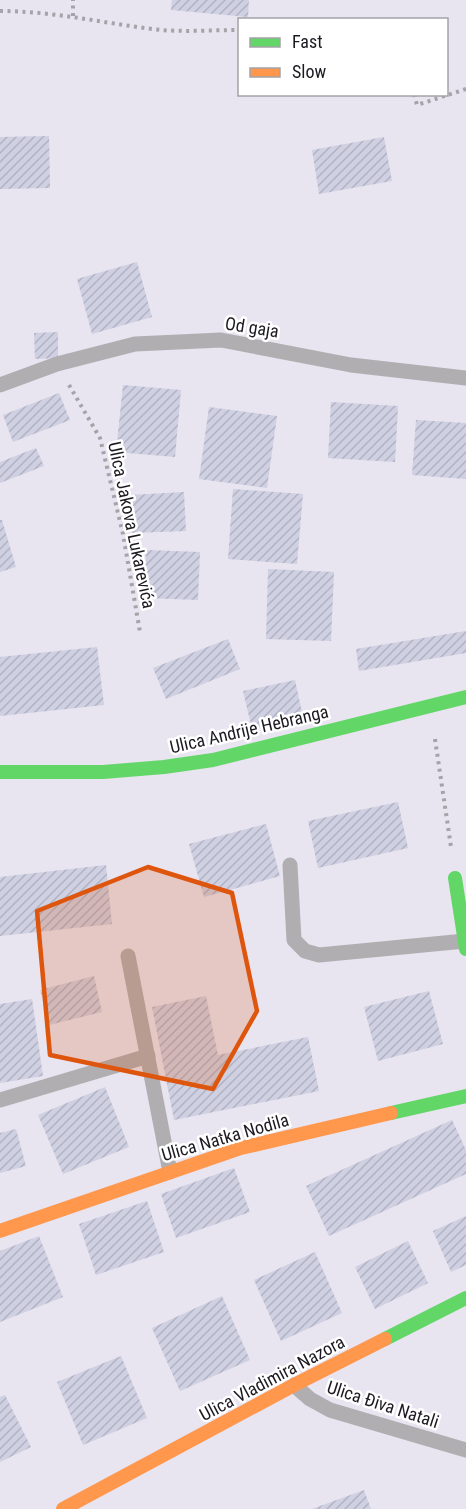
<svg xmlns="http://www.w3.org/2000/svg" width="466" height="1509" font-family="'Roboto Condensed',sans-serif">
  <defs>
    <pattern id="building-hatch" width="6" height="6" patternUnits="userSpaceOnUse" patternTransform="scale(1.5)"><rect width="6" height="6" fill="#cfd0e2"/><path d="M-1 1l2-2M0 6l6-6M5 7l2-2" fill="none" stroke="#b1b2c2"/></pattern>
  </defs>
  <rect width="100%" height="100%" fill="#e8e4f0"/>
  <!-- building -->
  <g fill="url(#building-hatch)">
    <polygon points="172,0 249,0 248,17 171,10"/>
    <polygon points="49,136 50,188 0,189 0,137"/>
    <polygon points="384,137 392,181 319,194 312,150"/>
    <polygon points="137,262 152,317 92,334 77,279"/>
    <polygon points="58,332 58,358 35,359 34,333"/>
    <polygon points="123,385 181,390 175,457 116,452"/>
    <polygon points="59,393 70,420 13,442 3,415"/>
    <polygon points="331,402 398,406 395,462 328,458"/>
    <polygon points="209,407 277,416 267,488 199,479"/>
    <polygon points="416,420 466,423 466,479 412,475"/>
    <polygon points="36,448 44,466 0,483 0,462"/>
    <polygon points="233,489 303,494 297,564 228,559"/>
    <polygon points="184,492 186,531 132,533 130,495"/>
    <polygon points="0,520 2,520 16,567 0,572"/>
    <polygon points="146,550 200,552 198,600 144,598"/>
    <polygon points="268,569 334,572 331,641 266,639"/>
    <polygon points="466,631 466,653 359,671 356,649"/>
    <polygon points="228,639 240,669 166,699 153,668"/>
    <polygon points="97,647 104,705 0,716 0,657"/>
    <polygon points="295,680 303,717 252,729 243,691"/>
    <polygon points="398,802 408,848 318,868 308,821"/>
    <polygon points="266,824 280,876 204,897 189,844"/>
    <polygon points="106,865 112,924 0,936 0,877"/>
    <polygon points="94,976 102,1012 49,1025 40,990"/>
    <polygon points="429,991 443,1044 378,1061 364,1007"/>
    <polygon points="206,996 218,1055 308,1037 319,1091 174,1120 152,1007"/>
    <polygon points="32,999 43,1076 0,1083 0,1004"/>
    <polygon points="105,1087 129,1147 63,1174 38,1115"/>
    <polygon points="452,1120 466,1150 466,1174 329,1236 306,1186"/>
    <polygon points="16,1129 26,1166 0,1173 0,1133"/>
    <polygon points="234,1168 250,1212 176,1238 161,1194"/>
    <polygon points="147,1201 164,1252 96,1275 79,1224"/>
    <polygon points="466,1216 466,1265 451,1272 433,1231"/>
    <polygon points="39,1236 63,1297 0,1322 0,1251"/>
    <polygon points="408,1241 428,1283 375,1309 355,1267"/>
    <polygon points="315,1252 342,1313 281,1341 254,1280"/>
    <polygon points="222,1296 250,1360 180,1391 152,1328"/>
    <polygon points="121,1356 147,1418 83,1445 57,1382"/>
    <polygon points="5,1395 31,1447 0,1462 0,1397"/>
    <polygon points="364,1490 371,1509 312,1509"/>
  </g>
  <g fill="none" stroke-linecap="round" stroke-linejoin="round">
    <!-- path -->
    <g stroke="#a5a3a8" stroke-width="4" stroke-dasharray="3 4.5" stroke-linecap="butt">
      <path d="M0,11C54,11 107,24 161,30C186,32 214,30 240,30"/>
      <polyline points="73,16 73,0"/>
      <polyline points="414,94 417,105 466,89"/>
      <polyline points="69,385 100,438 123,534 140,632"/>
      <polyline points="435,739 451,847"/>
    </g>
    <!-- lane -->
    <g stroke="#b1aeb2" stroke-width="15">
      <polyline points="0,385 57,364 135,344 221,340 351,365 466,378"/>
      <polyline points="290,865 294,940 305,951 319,955 465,941"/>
      <polyline points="128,956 170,1172"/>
      <polyline points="0,1100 148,1056"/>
      <polyline points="294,1385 310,1399 330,1410 466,1450"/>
    </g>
    <!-- fast -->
    <g stroke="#63d668" stroke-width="14">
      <polyline points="0,772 103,772 164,767 213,760 466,697"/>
      <polyline points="455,878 466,949"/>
      <polyline points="391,1113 466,1096"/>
      <polyline points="385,1339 466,1298"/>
    </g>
    <!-- slow -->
    <g stroke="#ff974d" stroke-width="14">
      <polyline points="0,1231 241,1148 391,1113"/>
      <polyline points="63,1509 294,1385 385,1339"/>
    </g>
  </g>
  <!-- marked area -->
  <path fill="#de560d" fill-opacity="0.2" stroke="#de560d" stroke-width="4.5" stroke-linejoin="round" d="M148,867L232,893L257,1011L213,1089L50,1055L37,911Z"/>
  <g text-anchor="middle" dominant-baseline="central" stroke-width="5" stroke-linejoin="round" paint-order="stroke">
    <!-- street labels -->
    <g font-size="18" fill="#1c1920" stroke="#fff">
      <text transform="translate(252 327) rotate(9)">Od gaja</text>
      <text transform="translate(132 525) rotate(78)">Ulica Jakova Lukarevića</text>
      <text transform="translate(249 729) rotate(-13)">Ulica Andrije Hebranga</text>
      <text transform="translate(225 1137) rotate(-16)">Ulica Natka Nodila</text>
      <text transform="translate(272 1378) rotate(-28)">Ulica Vladimira Nazora</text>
      <text transform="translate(383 1404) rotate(18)">Ulica Điva Natali</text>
    </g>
  </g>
  <!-- legend -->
  <rect x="238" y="18" width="210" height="78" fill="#ffffff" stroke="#a4a3a6" stroke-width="1.5"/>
  <rect x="250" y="38" width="30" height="9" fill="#63d668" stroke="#a4a3a6" stroke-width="1.5"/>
  <text x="292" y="48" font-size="18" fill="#1c1920">Fast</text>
  <rect x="250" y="68" width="30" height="9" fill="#ff974d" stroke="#a4a3a6" stroke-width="1.5"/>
  <text x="292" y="78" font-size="18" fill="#1c1920">Slow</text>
</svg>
